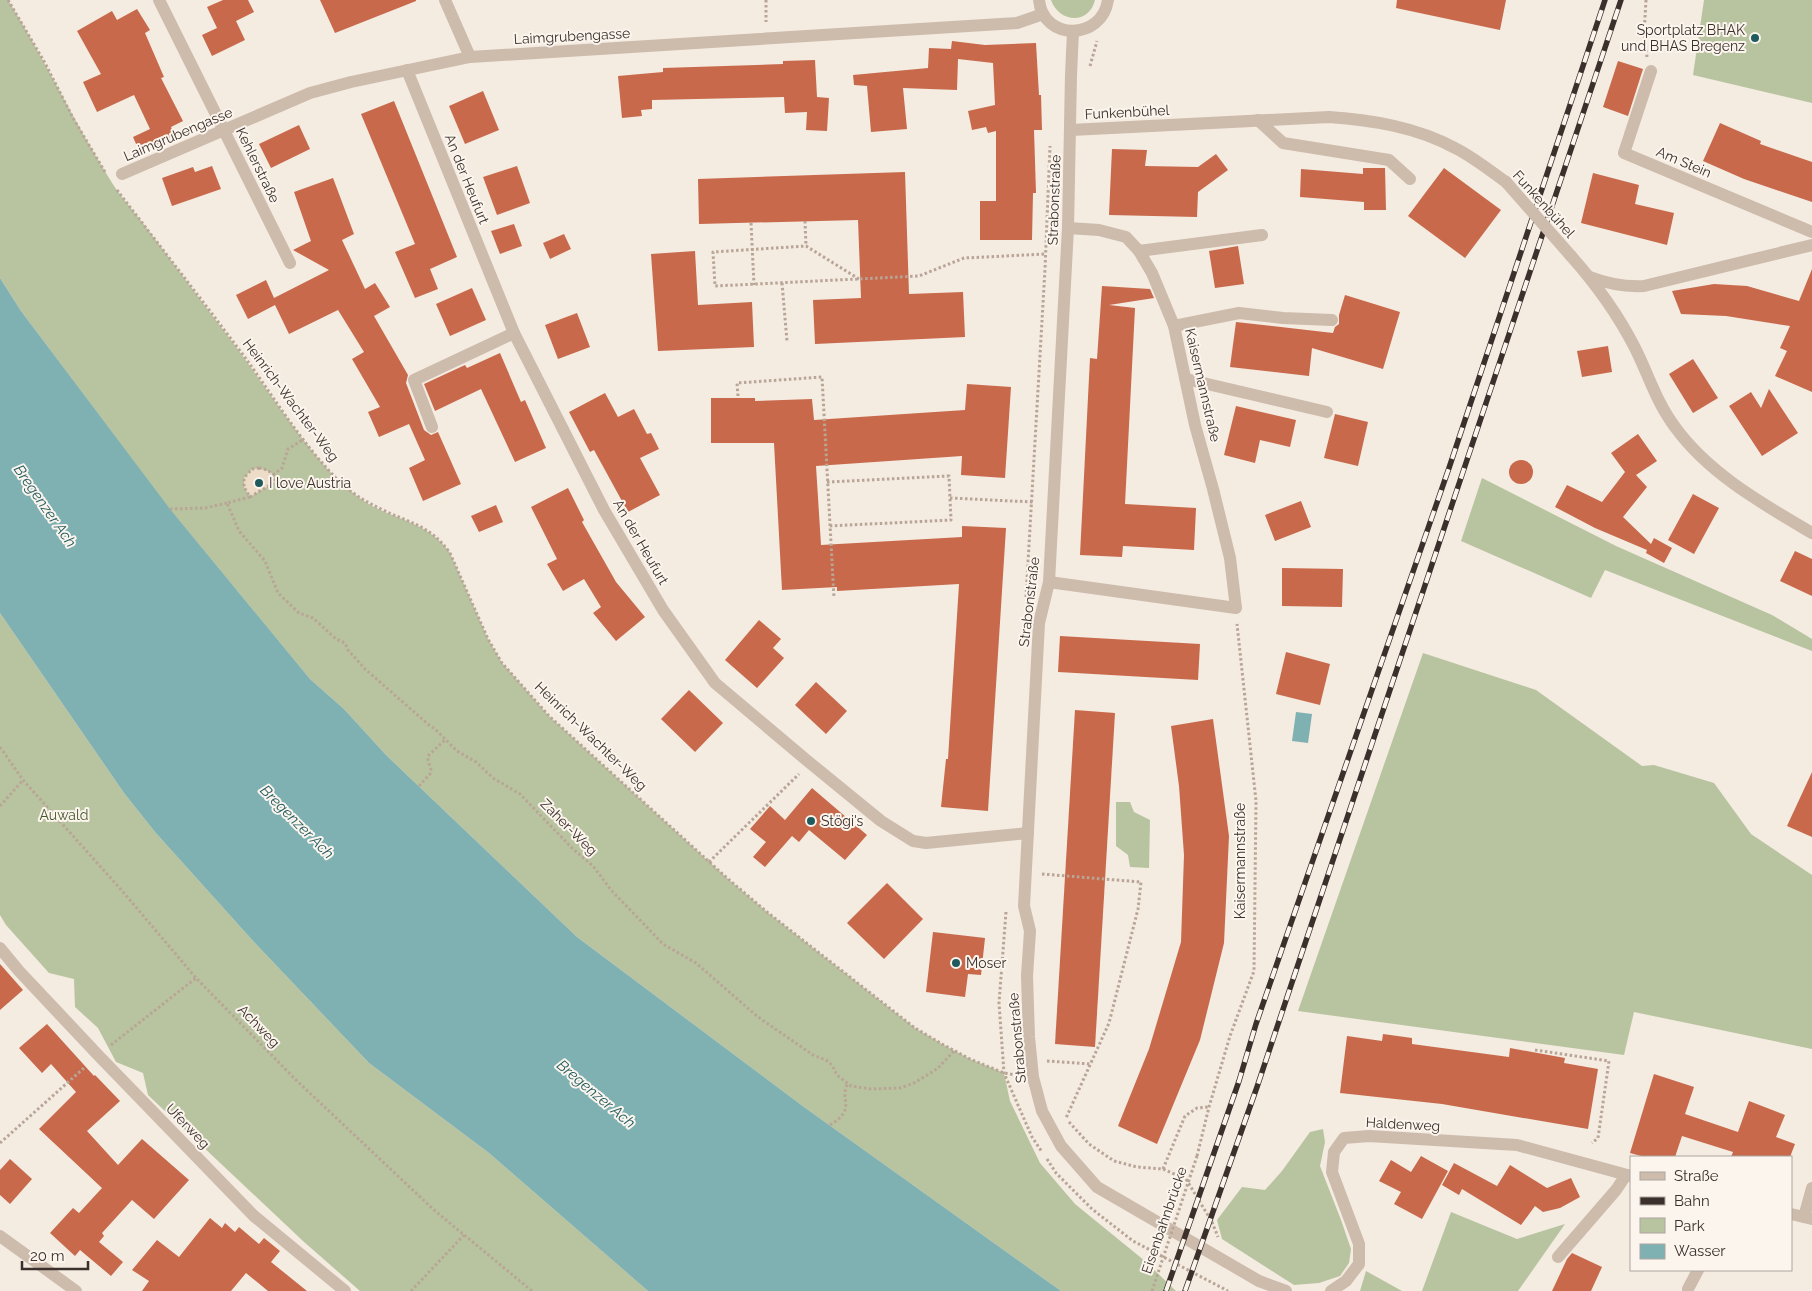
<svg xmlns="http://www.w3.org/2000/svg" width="1812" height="1291" font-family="Raleway,sans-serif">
  <rect width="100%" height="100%" fill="#f4ebe1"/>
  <!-- green -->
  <g fill="#b8c4a0">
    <path d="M0,0H8C44,58 73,120 109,178C119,195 133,210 145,226C170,259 194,291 218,323C254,369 285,419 322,463C335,478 350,492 367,503C398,521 428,522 450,553L488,639L502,663L549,716L727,878L767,912L915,1028L942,1044L970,1059L1004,1073L1010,1101L1040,1163L1075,1204L1145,1261L1176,1291H1061L804,1107L577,937L386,755L344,709L310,679L168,507L21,311L0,278Z"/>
    <path d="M1051,0H1095C1089,25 1059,23 1051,0Z"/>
    <polygon points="1704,0 1812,0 1812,103 1693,75"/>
    <polygon points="1482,478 1616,546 1772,615 1812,639 1812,651 1605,570 1591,598 1461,541"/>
    <polygon points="0,613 124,793 155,832 254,942 369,1063 489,1153 648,1291 360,1291 303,1241 148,1095 143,1073 116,1062 98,1028 75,1007 74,979 49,973 6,925 0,915"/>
    <polygon points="1423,653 1536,690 1642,766 1654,765 1714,783 1751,834 1812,875 1812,1049 1634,1012 1624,1055 1298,1011"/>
    <polygon points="1116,802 1130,802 1134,812 1150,820 1149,868 1130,867 1128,855 1116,846"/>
    <polygon points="1323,1129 1325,1142 1320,1166 1341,1220 1351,1249 1349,1263 1340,1276 1319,1283 1294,1285 1222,1239 1217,1220 1242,1187 1265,1190 1282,1171 1310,1132"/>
    <polygon points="1451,1212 1517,1239 1565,1224 1518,1291 1422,1291"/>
    <polygon points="1366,1271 1402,1291 1360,1291"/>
  </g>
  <!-- plaza -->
  <polygon fill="#ecdcc8" points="259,468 270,472 273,475 275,482 250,497 244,487 244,478 252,469"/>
  <!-- water -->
  <g fill="#7fb0b2">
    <polygon points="0,278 21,311 170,509 310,679 344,709 386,755 577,937 804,1107 1061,1291 648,1291 489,1153 369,1063 254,942 155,832 124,793 0,613"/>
    <polygon points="1296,712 1312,714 1308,743 1292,741"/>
  </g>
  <!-- building -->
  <g fill="#c8694b">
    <polygon points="223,0 248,0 254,12 236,21 245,40 212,56 202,35 217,28 207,7"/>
    <polygon points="320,0 416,0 416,1 335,33"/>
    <polygon points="1397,0 1506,0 1500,30 1396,8"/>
    <polygon points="137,9 150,30 145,33 164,77 161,78 183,121 171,127 175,136 140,153 133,137 150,129 134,95 97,112 83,82 101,74 77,31 112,11 117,20"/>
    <polygon points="952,41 985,45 1036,43 1039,95 1041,95 1042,130 1034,130 1036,193 1033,193 1032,240 980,240 980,201 996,201 996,131 988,133 986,127 972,130 968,111 995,105 993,63 958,59 957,90 903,88 907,129 871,132 867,86 854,85 853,75 928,68 929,48 951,49"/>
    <polygon points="815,60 817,97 829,98 827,131 806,130 807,112 785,113 784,97 652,100 652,109 641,110 642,116 622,118 618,76 663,72 663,68 783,64 783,61"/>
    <polygon points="1618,61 1643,69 1628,116 1603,107"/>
    <polygon points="483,91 499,130 465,144 449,106"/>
    <polygon points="394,101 457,257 430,269 438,289 415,298 395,252 415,244 361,114"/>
    <polygon points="1720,123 1761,141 1760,144 1812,162 1812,202 1744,179 1703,161"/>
    <polygon points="299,125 310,149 271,168 259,144"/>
    <polygon points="1112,149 1147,150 1145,166 1198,167 1216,154 1228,170 1198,192 1197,217 1109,215"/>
    <polygon points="212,166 221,189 172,206 162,178 193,167 195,172"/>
    <polygon points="517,166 530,203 497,215 483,177"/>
    <polygon points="1363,168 1385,168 1386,210 1364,210 1364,202 1300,197 1301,169 1363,174"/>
    <polygon points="1444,168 1501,210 1465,258 1408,216"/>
    <polygon points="905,172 909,294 963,292 965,337 815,344 813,300 861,298 858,220 699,224 698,179"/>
    <polygon points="1593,173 1639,185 1635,204 1674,213 1667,245 1581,223"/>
    <polygon points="333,178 354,234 342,240 365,289 375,283 390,307 374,316 408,375 406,383 424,430 431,435 438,432 461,484 423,501 409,468 425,460 409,424 379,437 368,412 380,407 352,359 364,352 338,310 289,334 275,305 248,319 236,295 266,280 274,298 329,270 293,250 311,241 294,192"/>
    <polygon points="514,224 522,246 500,254 491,231"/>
    <polygon points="564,234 571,249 550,259 543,243"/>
    <polygon points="1238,246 1244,284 1215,288 1209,251"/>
    <polygon points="695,251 698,305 752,302 754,347 658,351 651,254"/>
    <polygon points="1812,269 1812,392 1775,376 1787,351 1780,348 1790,326 1726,316 1681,314 1672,291 1714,284 1747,286 1799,301"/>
    <polygon points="1102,286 1150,289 1154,298 1109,305 1135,308 1125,504 1196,508 1194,550 1123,546 1122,557 1080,555 1090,358 1097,359"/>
    <polygon points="472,288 486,320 450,336 436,304"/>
    <polygon points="1345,295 1400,312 1383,369 1312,348 1309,376 1230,367 1236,322 1333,333 1335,327 1339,324 1339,315"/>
    <polygon points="577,313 590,347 558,359 545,325"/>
    <polygon points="1608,346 1612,372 1582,377 1577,351"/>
    <polygon points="500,353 521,402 525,400 546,448 515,462 481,389 435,411 424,384 465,365 467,368"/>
    <polygon points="1693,359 1718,398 1693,413 1669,374"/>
    <polygon points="967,384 1011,387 1005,478 961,475 962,456 816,466 821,545 962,537 962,526 1006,528 988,811 941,807 946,759 948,759 959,584 837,591 837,587 782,590 774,443 711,443 711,398 755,398 755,401 812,399 814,420 965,410"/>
    <polygon points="1769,389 1798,433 1762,456 1729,406 1751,392 1761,408"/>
    <polygon points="605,393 618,417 634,409 647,434 651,433 659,449 640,458 660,495 628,512 594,450 590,452 569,412"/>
    <polygon points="1236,406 1296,420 1290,447 1260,440 1255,463 1224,455"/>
    <polygon points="1335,414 1368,422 1358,466 1324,458"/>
    <polygon points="1638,434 1657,461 1636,475 1647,487 1623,517 1651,544 1654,538 1672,548 1664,563 1646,553 1647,550 1595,528 1555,507 1567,485 1602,502 1625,472 1611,453"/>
    <circle cx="1521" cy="472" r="12"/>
    <polygon points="568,488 584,520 582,522 616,582 645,617 616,641 593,613 601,607 584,579 563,591 547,564 557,559 531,507"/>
    <polygon points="1693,494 1719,508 1694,554 1668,540"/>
    <polygon points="1301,501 1311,527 1275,541 1265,515"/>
    <polygon points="496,505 503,522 479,532 471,516"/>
    <polygon points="1795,551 1812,559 1812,596 1780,581"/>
    <polygon points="1282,568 1343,569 1342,607 1282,606"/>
    <polygon points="759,620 781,639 773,648 784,658 757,688 725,660"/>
    <polygon points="1060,636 1200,644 1198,680 1058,672"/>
    <polygon points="1286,652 1330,664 1320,705 1276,694"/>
    <polygon points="816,682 847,711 826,734 795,705"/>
    <polygon points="689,690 723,723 695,752 661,719"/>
    <polygon points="1075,710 1115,713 1095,1047 1055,1044"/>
    <polygon points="1213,719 1229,836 1224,943 1200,1040 1157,1144 1118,1126 1149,1049 1181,942 1184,855 1179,786 1171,726"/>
    <polygon points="1812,772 1812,837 1787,826"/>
    <polygon points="812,788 867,835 845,860 809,830 799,842 792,836 765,867 753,857 766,842 750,829 770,806 785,820"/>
    <polygon points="887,883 923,919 884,959 847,923"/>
    <polygon points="933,932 985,938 981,975 968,974 965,997 926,992"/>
    <polygon points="0,964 23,990 0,1010"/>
    <polygon points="47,1024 94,1076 95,1075 120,1101 87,1131 118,1165 142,1139 189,1180 154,1219 132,1200 102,1233 104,1236 99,1242 123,1262 111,1276 80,1250 75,1256 50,1233 73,1208 79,1213 102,1188 39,1129 76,1092 51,1064 42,1073 19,1048"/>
    <polygon points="1383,1034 1412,1038 1412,1044 1509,1057 1510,1048 1565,1058 1564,1063 1598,1069 1588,1129 1442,1104 1340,1093 1347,1036 1382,1041"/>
    <polygon points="1654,1074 1694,1087 1685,1114 1738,1132 1749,1101 1785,1115 1776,1137 1795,1144 1790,1157 1731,1157 1733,1152 1682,1136 1675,1157 1645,1157 1630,1153"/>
    <polygon points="1421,1156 1448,1171 1422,1219 1394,1204 1401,1192 1379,1181 1391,1160 1411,1172"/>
    <polygon points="10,1159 32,1179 10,1204 0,1195 0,1170"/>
    <polygon points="1454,1163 1497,1186 1510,1165 1547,1188 1571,1178 1580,1197 1560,1208 1543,1212 1535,1206 1521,1225 1462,1189 1459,1195 1442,1185"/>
    <polygon points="210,1218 222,1228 225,1223 235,1232 239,1227 259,1244 264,1238 280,1251 271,1262 307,1291 268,1291 246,1273 231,1291 142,1291 149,1281 132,1270 157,1240 179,1257"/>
    <polygon points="1572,1253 1602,1267 1591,1291 1552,1291 1567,1259"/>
  </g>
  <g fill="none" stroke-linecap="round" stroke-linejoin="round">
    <!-- path -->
    <g stroke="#b9a596" stroke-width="3" stroke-dasharray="2.5 2.5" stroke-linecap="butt">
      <polyline points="8,0 45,63 73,118 105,172"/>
      <polyline points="766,0 766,22"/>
      <polyline points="1646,0 1644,34 1647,57"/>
      <polyline points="1090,66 1097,41"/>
      <path d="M117,190C159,245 202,300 244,356C273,396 300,441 335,477C348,491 364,501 381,509C409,523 430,525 450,553L488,639L502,663L549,716L727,878L767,912L915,1028L942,1044L970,1059L1004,1073L1016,1075"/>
      <polyline points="805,221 806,246"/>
      <polyline points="751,223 754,285"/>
      <polyline points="859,279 806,246 713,252 715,286 919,276 964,258 1046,254"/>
      <polyline points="782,283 787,341"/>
      <polyline points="738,396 737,383 822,377 834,598"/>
      <path d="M259,468C267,469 275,473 275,482L250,497L244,487V478L252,469Z"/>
      <polyline points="273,475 282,468 288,449 304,439"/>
      <polyline points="827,482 949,476 951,520 829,526"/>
      <polyline points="250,497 227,503 239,531 265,561 278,593 299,613 313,618 336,639 345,643 348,650 365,669 429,725 435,729 457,751 476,762 493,778 520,794 573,849 593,866 611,890 663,944 696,963 758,1017 813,1055 826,1060 832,1065 837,1075 851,1086 871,1089 900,1088 914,1083 937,1069 954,1051"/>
      <polyline points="950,498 1033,502"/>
      <polyline points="170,509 205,508 227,503"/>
      <polyline points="1026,597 1045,269 1050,146"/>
      <polyline points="0,747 23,780 124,893 196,978 297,1081 434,1210 532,1291"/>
      <polyline points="419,786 430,774 431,770 428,760 428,756 446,739"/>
      <polyline points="0,806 23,780"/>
      <polyline points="709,862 799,774"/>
      <polyline points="1042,874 1141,882 1138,909 1109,1023 1066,1118"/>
      <polyline points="1006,912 999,1003 1004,1073 1032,1137 1042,1152"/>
      <polyline points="111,1045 196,978"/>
      <polyline points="1535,1050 1609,1061 1598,1138 1592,1143"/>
      <polyline points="1047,1061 1091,1064"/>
      <polyline points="1069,1122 1089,1144 1114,1161 1137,1167 1163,1169 1186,1179 1212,1222 1218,1237"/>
      <path d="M830,1125C858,1108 838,1100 848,1083"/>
      <polyline points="0,1143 85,1067"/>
      <polyline points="1197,1156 1209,1107 1230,1036 1254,971 1256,801 1237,624"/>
      <polyline points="1047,1159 1056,1173 1092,1209 1133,1241 1228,1291"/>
      <polyline points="1163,1169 1185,1116 1197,1108 1209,1107"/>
      <polyline points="411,1291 464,1235"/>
    </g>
    <!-- minor -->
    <g stroke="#cdbbac" stroke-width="12">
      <polyline points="159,0 290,263"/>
      <polyline points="445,0 470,57"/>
      <path d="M1039,0C1043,41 1102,41 1108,0"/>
      <polyline points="1073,31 1071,75 1068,228 1049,582 1039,623 1024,906 1030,931 1027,976 1029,1037 1033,1077 1042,1111 1061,1146 1097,1187 1259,1281 1286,1291"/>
      <polyline points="407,70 514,333 604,510 663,610 715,683 810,763 881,821 913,841 926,843 1028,833"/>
      <polyline points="1651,71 1624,153 1812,232"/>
      <polyline points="1258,120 1283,143 1389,160 1410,179"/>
      <path d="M1071,130L1329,117C1372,120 1416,127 1455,148C1473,157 1489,170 1506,182"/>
      <polyline points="122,174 310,93 351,82 470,57 1017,23 1043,14"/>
      <polyline points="1139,251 1262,235"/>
      <path d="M1571,256C1595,283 1617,313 1634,346C1648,373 1656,402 1675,427C1709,474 1763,504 1812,533"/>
      <path d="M1590,277C1608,284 1624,287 1644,286L1812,245"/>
      <polyline points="1174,326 1239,313 1283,318 1332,320"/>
      <polyline points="1186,379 1327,412"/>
      <polyline points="432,427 414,380 514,333"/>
      <polyline points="1049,582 1236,608 1230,558 1213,489 1195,425 1174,326 1152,273 1139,251 1126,237 1099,230 1068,228"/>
      <polyline points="0,948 19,971 98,1055 254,1216 345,1291"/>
      <polyline points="1791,1214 1812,1219"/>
      <polyline points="1804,1217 1812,1188"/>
      <polyline points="0,1236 76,1291"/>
      <polyline points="1558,1257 1616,1190 1626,1175"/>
      <polyline points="1688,1289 1698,1270"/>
      <polyline points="1331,1291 1346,1281 1359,1264 1359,1244 1332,1172 1334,1152 1344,1138 1369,1136 1517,1145 1631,1176"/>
    </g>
    <!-- rail casing -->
    <g stroke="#3b302b" stroke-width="5.5">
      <g id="rail">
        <polyline points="1166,1291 1239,1081 1256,1024 1449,468 1605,0"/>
        <polyline points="1185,1291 1257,1087 1621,0"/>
      </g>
    </g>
    <!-- rail -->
    <use href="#rail" stroke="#fbf5ee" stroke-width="4" stroke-dasharray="11" stroke-linecap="butt"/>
    <!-- path-bridge -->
    <polyline stroke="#b9a596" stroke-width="3" stroke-dasharray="2.5 2.5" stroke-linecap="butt" points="1152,1291 1197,1156"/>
    <!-- minor-bridge -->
    <polyline stroke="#cdbbac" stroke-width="12" points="1506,182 1571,256"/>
  </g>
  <!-- markers -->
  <g fill="#1f5a5e" stroke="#fbf5ee" stroke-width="2">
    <circle cx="1755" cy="38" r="5"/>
    <circle cx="259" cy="483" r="5"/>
    <circle cx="811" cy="821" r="5"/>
    <circle cx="956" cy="963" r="5"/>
  </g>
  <g text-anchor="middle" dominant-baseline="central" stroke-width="4" stroke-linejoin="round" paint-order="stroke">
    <!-- poi labels -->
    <g font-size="14" fill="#3b302b" stroke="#fbf5ee" text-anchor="start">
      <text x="1745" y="30" text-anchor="end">Sportplatz BHAK<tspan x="1745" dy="16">und BHAS Bregenz</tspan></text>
      <text x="269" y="483">I love Austria</text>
      <text x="821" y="821">Stögi's</text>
      <text x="966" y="963">Moser</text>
    </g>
    <!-- street labels -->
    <g font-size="14" fill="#3b302b" stroke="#fbf5ee">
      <text transform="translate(572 36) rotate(-3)">Laimgrubengasse</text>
      <text transform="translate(1127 112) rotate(-3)">Funkenbühel</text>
      <text transform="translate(178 134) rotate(-23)">Laimgrubengasse</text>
      <text transform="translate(1684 162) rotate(23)">Am Stein</text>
      <text transform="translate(258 165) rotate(64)">Kehlerstraße</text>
      <text transform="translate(467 179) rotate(68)">An der Heufurt</text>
      <text transform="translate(1054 200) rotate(-88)">Strabonstraße</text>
      <text transform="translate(1544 204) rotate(48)">Funkenbühel</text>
      <text transform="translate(1203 385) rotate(77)">Kaisermannstraße</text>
      <text transform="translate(291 400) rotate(53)">Heinrich-Wachter-Weg</text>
      <text transform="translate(641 542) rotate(60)">An der Heufurt</text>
      <text transform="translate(1029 602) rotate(-83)">Strabonstraße</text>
      <text transform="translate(591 736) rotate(44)">Heinrich-Wachter-Weg</text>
      <text transform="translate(569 827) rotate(45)">Zaher-Weg</text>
      <text transform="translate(1240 861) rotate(-90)">Kaisermannstraße</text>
      <text transform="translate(259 1026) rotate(46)">Achweg</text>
      <text transform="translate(1017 1038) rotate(-95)">Strabonstraße</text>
      <text transform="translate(1403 1124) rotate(3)">Haldenweg</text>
      <text transform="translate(188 1126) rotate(46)">Uferweg</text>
      <text transform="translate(1164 1220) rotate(-71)">Eisenbahnbrücke</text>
    </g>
    <!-- park labels -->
    <g font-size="14" fill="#4a5a2e" stroke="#fbf5ee">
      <text x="64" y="815">Auwald</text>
    </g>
    <!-- water labels -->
    <g font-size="15" font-style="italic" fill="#1f5a5e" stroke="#fbf5ee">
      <text transform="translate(45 506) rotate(55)">Bregenzer Ach</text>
      <text transform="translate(297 822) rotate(45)">Bregenzer Ach</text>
      <text transform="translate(596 1094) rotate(40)">Bregenzer Ach</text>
    </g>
  </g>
  <!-- legend -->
  <rect x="1630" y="1156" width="162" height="115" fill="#fbf5ee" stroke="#aea6a0"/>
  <rect x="1640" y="1172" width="25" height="8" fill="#cdbbac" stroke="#aea6a0"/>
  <text x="1674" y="1181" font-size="15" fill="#3b302b">Straße</text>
  <rect x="1640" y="1197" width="25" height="8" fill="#3b302b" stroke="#aea6a0"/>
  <text x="1674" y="1206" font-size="15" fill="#3b302b">Bahn</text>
  <rect x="1640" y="1218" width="25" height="15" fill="#b8c4a0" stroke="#aea6a0"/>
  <text x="1674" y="1231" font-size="15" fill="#3b302b">Park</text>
  <rect x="1640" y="1244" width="25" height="15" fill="#7fb0b2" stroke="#aea6a0"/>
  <text x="1674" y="1256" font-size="15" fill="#3b302b">Wasser</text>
  <!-- scale -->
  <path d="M22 1261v8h66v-8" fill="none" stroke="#3b302b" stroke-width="2.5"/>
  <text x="30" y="1261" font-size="15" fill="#3b302b" stroke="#fbf5ee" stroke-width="4" paint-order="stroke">20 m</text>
</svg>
